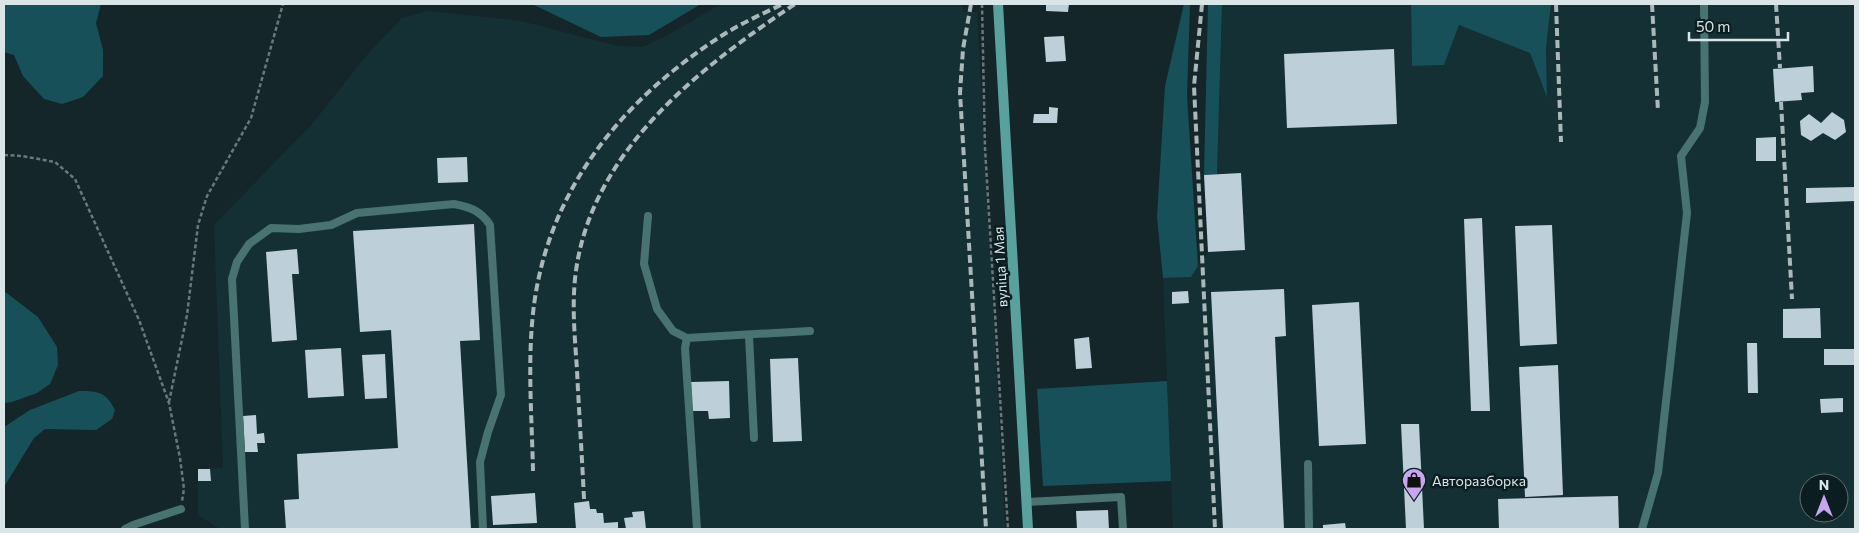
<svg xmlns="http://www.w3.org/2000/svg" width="1859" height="533" font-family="Commissioner,sans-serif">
  <rect width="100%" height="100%" fill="#14262a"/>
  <!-- built -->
  <g fill="#153035" fill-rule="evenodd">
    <polygon points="721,4 962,4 963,12 977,12 1005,529 220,529 198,515 198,469 223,468 214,225 313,123 366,56 402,18 428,11 521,21 617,46 643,47 668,35"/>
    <path d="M1222,4H1411L1412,66L1444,65L1459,25L1530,53L1547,95L1546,48L1551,4H1855V529H1173L1163,278L1191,277L1208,252L1204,175L1217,174ZM1809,483H1839V513H1809Z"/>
  </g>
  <!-- green -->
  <g fill="#175059">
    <polygon points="4,4 101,4 96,23 103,50 103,76 83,97 62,104 44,99 23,76 14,55 4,52"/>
    <polygon points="532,4 701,4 649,35 601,37"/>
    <polygon points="1184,4 1190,4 1187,96 1198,266 1191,277 1163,278 1157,217 1165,86"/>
    <polygon points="1208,4 1222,4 1217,174 1204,175"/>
    <polygon points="1411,4 1551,4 1546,48 1547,97 1530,53 1459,25 1444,65 1412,66"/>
    <polygon points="4,291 38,317 57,347 58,365 50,384 37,393 12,402 4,403"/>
    <polygon points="1167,381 1171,481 1043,486 1037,389"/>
    <path d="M79,391C98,391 106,392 115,410L112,419L96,430L45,429L34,438L4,487V427L30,410Z"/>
  </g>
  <!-- building -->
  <g fill="#bdcfd9">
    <polygon points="1046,4 1069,4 1068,12 1046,11"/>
    <polygon points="1064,36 1066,61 1046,62 1044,37"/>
    <polygon points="1394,49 1397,124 1287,128 1284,54"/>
    <polygon points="1813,66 1814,92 1801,93 1802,100 1775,102 1773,69"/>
    <polygon points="1049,107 1058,108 1057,123 1033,123 1034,114 1049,114"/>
    <polygon points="1832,112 1844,120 1846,132 1835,140 1823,133 1811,141 1801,135 1800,121 1809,114 1821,123"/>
    <polygon points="1776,137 1776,161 1756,161 1756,138"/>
    <polygon points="467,157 468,182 438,183 437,158"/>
    <polygon points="1241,173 1245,250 1208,252 1204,175"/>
    <polygon points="1855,187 1855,201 1806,203 1806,188"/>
    <polygon points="1482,218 1490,411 1471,411 1464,219"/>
    <polygon points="474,224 480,340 460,341 471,529 286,529 284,500 299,499 297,454 398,448 391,330 360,332 353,231"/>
    <polygon points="1552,225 1557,344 1520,346 1515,226"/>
    <polygon points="297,249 299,274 292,274 297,340 272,342 266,252"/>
    <polygon points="1284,289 1286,336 1275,337 1284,529 1223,529 1211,292"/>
    <polygon points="1188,291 1189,303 1172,304 1172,292"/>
    <polygon points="1359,302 1366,444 1319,446 1312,305"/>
    <polygon points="1820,308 1821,338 1783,338 1783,309"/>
    <polygon points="1089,337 1092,368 1076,369 1074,339"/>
    <polygon points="1747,343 1757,343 1758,393 1748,393"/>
    <polygon points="341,348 344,396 308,398 305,350"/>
    <rect x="1824" y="349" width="31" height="16"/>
    <polygon points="385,354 387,398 365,399 362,355"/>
    <polygon points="798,358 802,441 773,442 770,359"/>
    <polygon points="1558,365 1563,495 1525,497 1519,367"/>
    <polygon points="729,381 730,418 709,419 708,411 692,411 691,382"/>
    <polygon points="1843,398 1843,412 1821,413 1820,399"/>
    <polygon points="256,415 257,434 264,433 265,443 257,443 258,452 245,452 243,416"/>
    <polygon points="1401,424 1419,424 1424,529 1406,529"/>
    <polygon points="198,469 210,469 211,481 198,481"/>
    <polygon points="535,493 537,523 493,525 491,496"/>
    <polygon points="1618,496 1619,529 1499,529 1498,499"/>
    <polygon points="589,501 590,509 596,509 597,513 603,513 604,523 618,522 618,529 576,529 574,503"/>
    <polygon points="1108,510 1109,529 1077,529 1076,511"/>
    <polygon points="644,511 646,529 626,529 624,518 633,517 632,512"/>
    <polygon points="1345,523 1346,529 1323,529 1323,525"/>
  </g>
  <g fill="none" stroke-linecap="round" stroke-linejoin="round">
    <!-- path -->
    <g stroke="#69787b" stroke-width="2.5" stroke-dasharray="4 2.5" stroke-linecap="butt">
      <polyline points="982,4 985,148 1008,529"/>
      <polyline points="4,155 22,156 55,162 75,179 139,320 169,403 180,458 184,489 182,501"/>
      <polyline points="169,402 187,315 198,225 207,196 251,118 283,4"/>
    </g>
    <!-- lane -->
    <g stroke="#497371" stroke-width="8">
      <polyline points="648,216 644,264 657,309 673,331 687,338"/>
      <polyline points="749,335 754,438"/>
      <polyline points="1308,464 1309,529"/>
      <polyline points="1027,502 1121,497 1123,529"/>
      <polyline points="125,529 133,525 181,509"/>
      <path d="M245,529L232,279L237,262L249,244L271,228L299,229L331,225L357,213L454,204C470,207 481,211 490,225L501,395L488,432L480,462L483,529"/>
      <polyline points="697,529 685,348 687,338 810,331"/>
      <polyline points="1642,529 1658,473 1687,213 1681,156 1700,128 1705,102 1704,4"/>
    </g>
    <!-- secondary -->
    <polyline stroke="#5aa09d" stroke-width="10" points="998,4 1028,529"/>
    <!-- rail -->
    <g stroke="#abb8ba" stroke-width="4" stroke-dasharray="8 4" stroke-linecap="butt">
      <polyline points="971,4 963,49 960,93 986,529"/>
      <polyline points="1202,4 1194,86 1215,529"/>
      <polyline points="1556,4 1561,142"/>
      <polyline points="1652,4 1658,111"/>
      <polyline points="1776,4 1780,68"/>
      <polyline points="1781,102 1792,299"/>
      <path d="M533,471C532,423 528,372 532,324C542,195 620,100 726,33C744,22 764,13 783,4"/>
      <path d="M584,499C582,456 579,413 577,370C575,340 572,309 575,279C588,153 698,69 795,4"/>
    </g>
  </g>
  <!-- icons -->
  <defs>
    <g id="shop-pin" transform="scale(1.25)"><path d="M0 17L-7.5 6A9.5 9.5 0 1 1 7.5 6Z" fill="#c7a6ef" stroke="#0b1d20"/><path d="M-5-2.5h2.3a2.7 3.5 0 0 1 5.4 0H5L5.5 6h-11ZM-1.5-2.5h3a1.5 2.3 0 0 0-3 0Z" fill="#111"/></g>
  </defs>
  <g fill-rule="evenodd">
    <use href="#shop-pin" x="1414" y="480"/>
  </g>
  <g text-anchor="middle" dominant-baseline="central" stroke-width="5" stroke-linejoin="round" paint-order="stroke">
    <!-- street labels -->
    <g font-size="14" fill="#dae5e7" stroke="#0b1d20">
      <text transform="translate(1000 267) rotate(-93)">вуліца 1 Мая</text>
    </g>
    <!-- poi labels -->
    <g font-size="14" fill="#dae5e7" stroke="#0b1d20" text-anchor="start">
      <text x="1432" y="480">Авторазборка</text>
    </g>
  </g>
  <!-- border -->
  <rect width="1859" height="533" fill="none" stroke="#dae5e7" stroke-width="10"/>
  <!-- north arrow -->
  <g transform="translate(1824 498)"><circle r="24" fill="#0b1d20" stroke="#5e6d70"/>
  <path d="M0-4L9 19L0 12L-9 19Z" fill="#c7a6ef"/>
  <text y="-8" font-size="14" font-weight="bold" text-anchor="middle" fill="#dae5e7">N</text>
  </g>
  <!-- scale -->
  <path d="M1689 32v8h99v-8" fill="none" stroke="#dae5e7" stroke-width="2.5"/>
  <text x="1696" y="32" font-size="15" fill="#dae5e7" stroke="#0b1d20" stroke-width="4" paint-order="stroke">50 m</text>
</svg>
